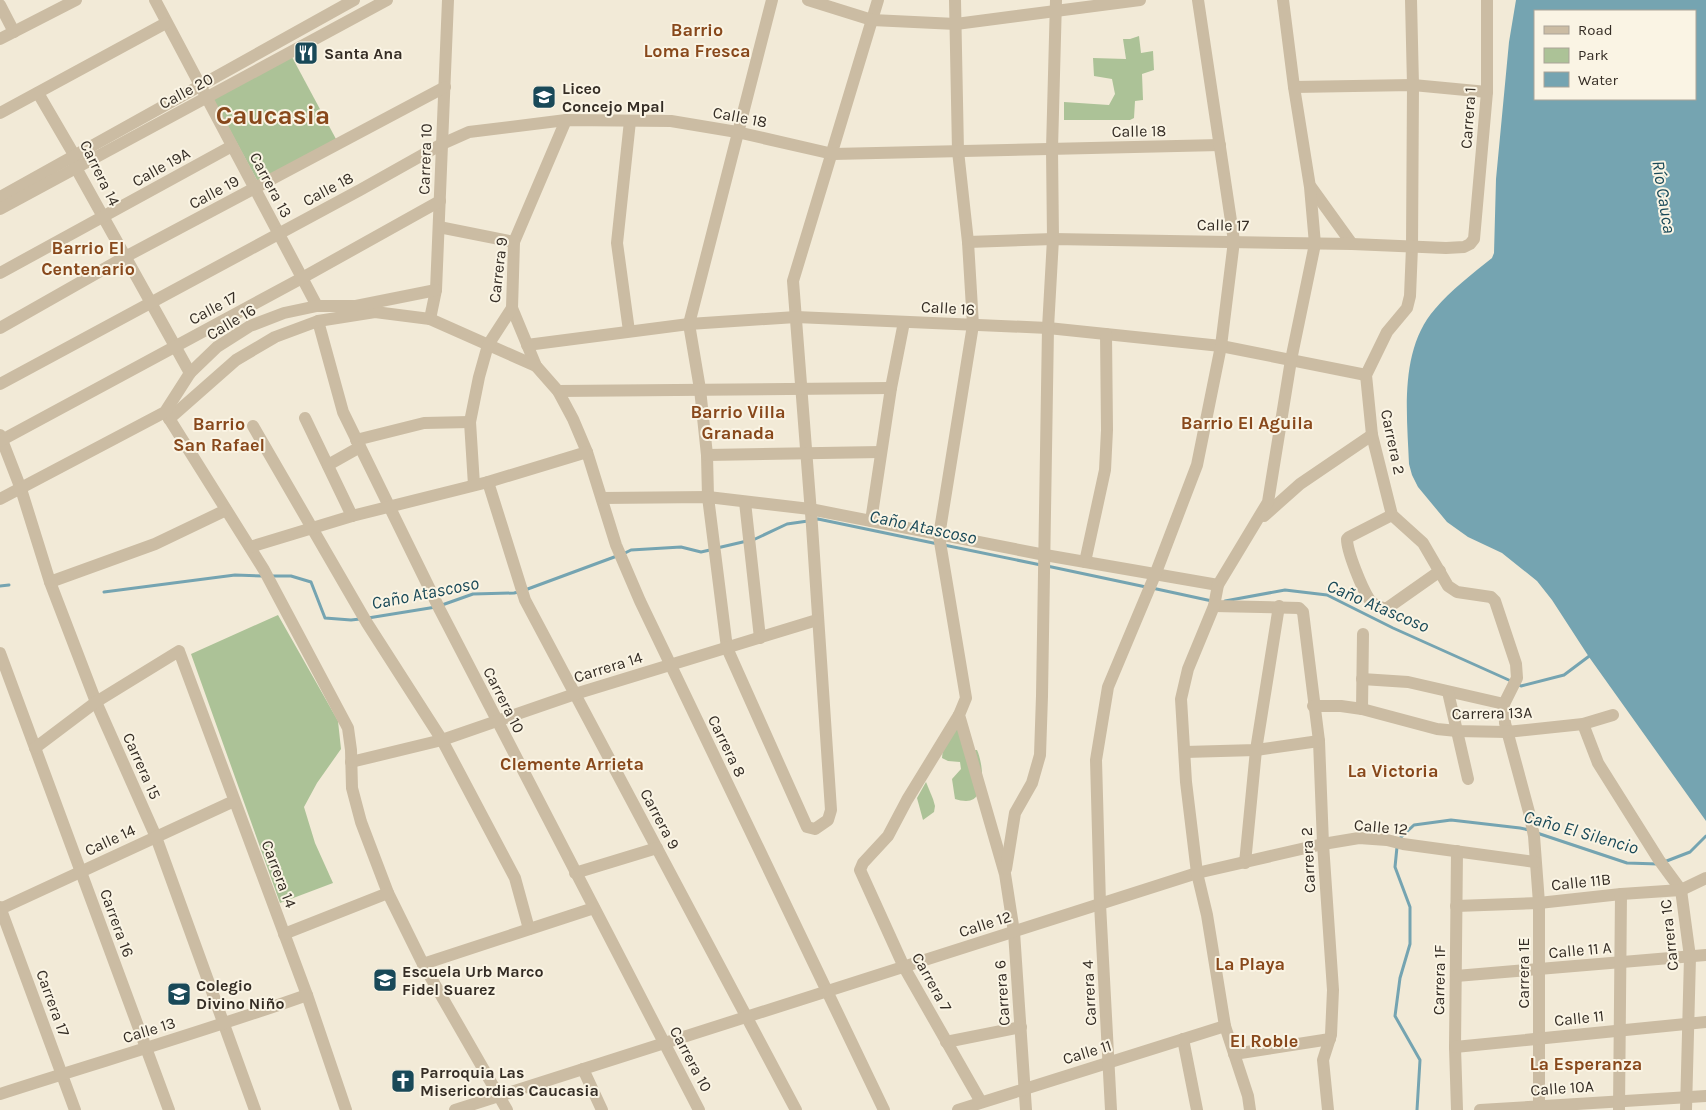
<svg xmlns="http://www.w3.org/2000/svg" width="1706" height="1110" font-family="Karla,sans-serif">
  <rect width="100%" height="100%" fill="#f2ead7"/>
  <!-- green -->
  <g fill="#acc297">
    <polygon points="1139,36 1141,53 1153,51 1154,70 1142,74 1143,100 1135,101 1134,118 1130,120 1064,120 1064,102 1109,105 1115,94 1112,79 1094,76 1093,58 1126,59 1123,39 1130,39"/>
    <polygon points="292,57 336,139 258,182 213,99"/>
    <polygon points="278,615 338,721 341,749 317,783 304,807 315,843 333,883 280,903 191,654"/>
    <path d="M957,723L973,750H977C983,763 988,801 966,801C963,801 958,800 955,799L952,779L961,769L960,762L948,761L942,758L943,748Z"/>
    <polygon points="926,782 933,799 935,806 934,812 923,820 917,798"/>
  </g>
  <!-- water -->
  <path fill="#75a4b1" fill-rule="evenodd" d="M1516,0H1706V821L1589,657L1552,600L1537,581L1502,553L1468,537L1447,522L1418,487L1412,475L1409,464C1407,414 1399,350 1435,309C1451,290 1472,274 1492,258L1494,253L1496,179L1509,42ZM1535,11H1695V99H1535Z"/>
  <g fill="none" stroke-linecap="round" stroke-linejoin="round">
    <!-- stream -->
    <g stroke="#75a4b1" stroke-width="3">
      <polyline points="814,520 818,519 938,544"/>
      <polyline points="753,540 787,524 808,521"/>
      <polyline points="944,545 1041,565"/>
      <polyline points="717,548 747,541"/>
      <polyline points="623,554 631,550 681,547 701,552 710,550"/>
      <polyline points="1047,566 1146,587"/>
      <polyline points="271,576 291,576 311,582 325,618 351,620 360,619"/>
      <polyline points="0,586 9,585"/>
      <polyline points="1152,588 1212,601"/>
      <polyline points="525,590 617,556"/>
      <polyline points="104,592 235,575 263,576"/>
      <polyline points="1225,601 1285,590 1327,595 1393,628 1511,681"/>
      <polyline points="442,605 473,594 514,593 519,592"/>
      <polyline points="368,618 436,607"/>
      <polyline points="1517,684 1521,686 1564,675 1592,654"/>
      <polyline points="1537,833 1627,863 1658,864"/>
      <polyline points="1399,839 1414,825 1451,820 1520,828 1529,830"/>
      <polyline points="1397,847 1395,867 1410,907 1410,944 1400,978 1395,1016 1420,1060 1417,1110"/>
      <polyline points="1664,862 1690,852 1706,836"/>
    </g>
    <!-- minor -->
    <g stroke="#cbbca3" stroke-width="12">
      <polyline points="155,0 317,306"/>
      <polyline points="772,0 689,324 700,389 707,455 708,497 727,648 807,827 815,829 828,820 831,810 812,526 793,281 878,0"/>
      <polyline points="808,0 872,20 956,24 1140,0"/>
      <polyline points="955,0 958,151 968,242 973,325 939,536 966,698 959,715 1005,874 1014,932 1026,1110"/>
      <polyline points="1411,0 1413,85 1412,247 1410,296 1407,308 1387,332 1366,375 1372,435 1392,515 1423,543 1448,586 1457,592 1491,597 1495,601 1516,664 1517,678 1504,704 1505,723 1529,812 1534,836 1539,903 1539,1110"/>
      <polyline points="0,5 14,32"/>
      <polyline points="0,39 76,0"/>
      <polyline points="1294,87 1413,85 1487,92"/>
      <polyline points="38,93 73,153 76,168 190,373"/>
      <polyline points="0,113 166,23"/>
      <polyline points="1311,187 1352,244"/>
      <polyline points="0,197 354,0"/>
      <polyline points="0,209 387,0"/>
      <polyline points="439,227 514,242"/>
      <polyline points="968,242 1053,239 1352,244 1446,248 1464,247 1470,244 1474,239 1487,92 1487,0"/>
      <polyline points="0,273 232,146"/>
      <polyline points="512,308 536,366 558,391 573,419 587,452 616,545 640,601 884,1110"/>
      <polyline points="430,319 436,290 448,0"/>
      <polyline points="318,321 343,412 440,610 699,1110"/>
      <polyline points="0,328 125,257 445,87"/>
      <polyline points="629,331 617,243 630,121"/>
      <polyline points="527,345 689,324 796,317 1048,328 1221,346 1366,375"/>
      <polyline points="0,384 360,190 442,144 469,132 566,120 671,121 737,132 833,154 1220,145"/>
      <polyline points="558,391 891,388"/>
      <polyline points="165,412 264,570 348,728 351,750 352,788 361,822 388,893 423,964 507,1110"/>
      <polyline points="305,418 352,516"/>
      <polyline points="169,419 236,360 275,337 318,321 375,312 430,319 536,366"/>
      <polyline points="253,426 367,623 442,740 515,878 529,929"/>
      <polyline points="0,435 21,489 50,582 96,702 156,837 255,1110"/>
      <polyline points="356,440 424,423 470,422"/>
      <polyline points="0,441 302,278 440,201"/>
      <polyline points="707,455 881,452"/>
      <polyline points="328,465 360,447"/>
      <polyline points="488,482 525,600 796,1110"/>
      <polyline points="474,485 470,422 479,377 488,345 512,308 514,242 566,120"/>
      <polyline points="602,498 708,497 810,509 1045,555 1218,585"/>
      <polyline points="0,499 165,412 190,373 217,347 250,326 284,313 317,306 356,306 436,290"/>
      <polyline points="745,502 760,638"/>
      <path d="M1392,515L1349,537L1347,539C1347,552 1362,588 1369,599C1373,605 1379,607 1386,609L1440,571"/>
      <polyline points="1264,516 1300,484 1372,435"/>
      <polyline points="871,521 891,388 904,322"/>
      <polyline points="250,547 352,516 488,482 587,452"/>
      <polyline points="1085,562 1105,470 1107,430 1106,334"/>
      <polyline points="50,582 155,544 226,510"/>
      <polyline points="1214,606 1299,608 1303,612 1319,741 1323,844 1333,990 1331,1035 1323,1060 1328,1110"/>
      <polyline points="0,653 169,1110"/>
      <polyline points="1362,679 1408,682 1504,704"/>
      <polyline points="1448,692 1468,779"/>
      <polyline points="1313,706 1341,706 1362,709 1437,729 1457,731 1507,732 1583,724 1613,715"/>
      <polyline points="1362,709 1363,634"/>
      <polyline points="959,715 907,800 888,836 863,863 860,870 904,967 981,1102"/>
      <polyline points="1583,724 1598,763 1659,860 1681,890 1690,957 1686,1110"/>
      <polyline points="35,748 96,702 179,651 307,995 346,1110"/>
      <polyline points="1185,752 1256,750 1319,741"/>
      <polyline points="351,762 442,740 575,694 817,620"/>
      <polyline points="1457,851 1455,1047 1457,1110"/>
      <polyline points="1245,863 1256,750 1279,606"/>
      <polyline points="1006,869 1015,813 1032,783 1040,755 1042,696 1048,328 1053,239 1052,149 1056,0"/>
      <polyline points="575,873 657,848"/>
      <polyline points="1456,906 1539,903 1621,894 1681,890 1706,878"/>
      <polyline points="0,907 75,1110"/>
      <polyline points="0,909 234,801"/>
      <polyline points="284,934 388,893"/>
      <polyline points="423,964 594,908"/>
      <polyline points="1456,976 1706,955"/>
      <polyline points="1183,1039 1197,1110"/>
      <polyline points="946,1042 1021,1027"/>
      <polyline points="1455,1047 1706,1022"/>
      <polyline points="1234,1054 1330,1039"/>
      <polyline points="583,1069 602,1110"/>
      <path d="M0,1094C102,1061 206,1031 307,995"/>
      <polyline points="455,1110 1197,873 1323,844 1359,838 1387,840 1403,844 1535,862"/>
      <polyline points="958,1110 1225,1026"/>
      <polyline points="1111,1110 1100,904 1096,760 1108,687 1155,575 1197,465 1221,346 1234,241 1198,0"/>
      <polyline points="1250,1110 1248,1096 1225,1026 1207,915 1197,873 1186,782 1181,699 1188,669 1214,606 1218,585 1268,502 1291,360 1315,244 1310,187 1294,87 1283,0"/>
      <polyline points="1480,1110 1706,1096"/>
      <polyline points="1619,1110 1621,894"/>
    </g>
  </g>
  <!-- icons -->
  <defs>
    <g id="restaurant-square" transform="scale(1.25)"><rect x="-9" y="-9" width="18" height="18" rx="4" fill="#194958" stroke="#faf4e4"/><path d="M-5-6h1v4h1v-4h1v4h1v-4h1v5L-1.5 .5V6h-2V.5L-5-1ZM5-6V6H3V1.5H1.5Q1.5-4 5-6Z" fill="#fff"/></g>
    <g id="school-square" transform="scale(1.25)"><rect x="-9" y="-9" width="18" height="18" rx="4" fill="#194958" stroke="#faf4e4"/><path d="M0-5L7-2L0 1L-7-2ZM-4 1L0 2.5L4 1V4Q0 6-4 4Z" fill="#fff"/></g>
    <g id="church-square" transform="scale(1.25)"><rect x="-9" y="-9" width="18" height="18" rx="4" fill="#194958" stroke="#faf4e4"/><path d="M-1.2-6h2.4v3.5h3.3v2.4h-3.3V6h-2.4V-.1h-3.3v-2.4h3.3Z" fill="#fff"/></g>
  </defs>
  <g fill-rule="evenodd">
    <use href="#restaurant-square" x="306" y="53"/>
    <use href="#school-square" x="544" y="97"/>
    <use href="#school-square" x="385" y="980"/>
    <use href="#school-square" x="179" y="994"/>
    <use href="#church-square" x="403" y="1081"/>
  </g>
  <g text-anchor="middle" dominant-baseline="central" stroke-width="4" stroke-linejoin="round" paint-order="stroke">
    <!-- poi labels -->
    <g font-size="16" font-weight="bold" fill="#352d25" stroke="#faf4e4" text-anchor="start">
      <text x="324" y="53">Santa Ana</text>
      <text x="562" y="88">Liceo<tspan x="562" dy="18">Concejo Mpal</tspan></text>
      <text x="402" y="971">Escuela Urb Marco<tspan x="402" dy="18">Fidel Suarez</tspan></text>
      <text x="196" y="985">Colegio<tspan x="196" dy="18">Divino Niño</tspan></text>
      <text x="420" y="1072">Parroquia Las<tspan x="420" dy="18">Misericordias Caucasia</tspan></text>
    </g>
    <!-- street labels -->
    <g font-size="16" fill="#352d25" stroke="#faf4e4">
      <text transform="translate(186 91) rotate(-28)">Calle 20</text>
      <text transform="translate(740 117) rotate(11)">Calle 18</text>
      <text transform="translate(1468 118) rotate(-86)">Carrera 1</text>
      <text transform="translate(1139 131) rotate(-1)">Calle 18</text>
      <text transform="translate(425 159) rotate(-88)">Carrera 10</text>
      <text transform="translate(161 167) rotate(-29)">Calle 19A</text>
      <text transform="translate(100 173) rotate(64)">Carrera 14</text>
      <text transform="translate(271 185) rotate(62)">Carrera 13</text>
      <text transform="translate(328 189) rotate(-28)">Calle 18</text>
      <text transform="translate(214 192) rotate(-28)">Calle 19</text>
      <text transform="translate(1223 225) rotate(1)">Calle 17</text>
      <text transform="translate(498 270) rotate(-83)">Carrera 9</text>
      <text transform="translate(213 308) rotate(-28)">Calle 17</text>
      <text transform="translate(948 308) rotate(3)">Calle 16</text>
      <text transform="translate(231 322) rotate(-31)">Calle 16</text>
      <text transform="translate(1393 442) rotate(78)">Carrera 2</text>
      <text transform="translate(608 667) rotate(-17)">Carrera 14</text>
      <text transform="translate(504 700) rotate(63)">Carrera 10</text>
      <text transform="translate(1492 713) rotate(-1)">Carrera 13A</text>
      <text transform="translate(727 746) rotate(64)">Carrera 8</text>
      <text transform="translate(142 766) rotate(66)">Carrera 15</text>
      <text transform="translate(660 819) rotate(62)">Carrera 9</text>
      <text transform="translate(1381 827) rotate(5)">Calle 12</text>
      <text transform="translate(110 840) rotate(-25)">Calle 14</text>
      <text transform="translate(1308 860) rotate(-93)">Carrera 2</text>
      <text transform="translate(279 874) rotate(69)">Carrera 14</text>
      <text transform="translate(1581 882) rotate(-6)">Calle 11B</text>
      <text transform="translate(117 923) rotate(70)">Carrera 16</text>
      <text transform="translate(985 924) rotate(-18)">Calle 12</text>
      <text transform="translate(1669 935) rotate(-96)">Carrera 1C</text>
      <text transform="translate(1580 950) rotate(-5)">Calle 11 A</text>
      <text transform="translate(1523 973) rotate(-90)">Carrera 1E</text>
      <text transform="translate(1439 980) rotate(-89)">Carrera 1F</text>
      <text transform="translate(932 982) rotate(61)">Carrera 7</text>
      <text transform="translate(1002 993) rotate(-94)">Carrera 6</text>
      <text transform="translate(1089 993) rotate(-93)">Carrera 4</text>
      <text transform="translate(53 1003) rotate(70)">Carrera 17</text>
      <text transform="translate(1579 1018) rotate(-6)">Calle 11</text>
      <text transform="translate(149 1030) rotate(-17)">Calle 13</text>
      <text transform="translate(1087 1052) rotate(-17)">Calle 11</text>
      <text transform="translate(691 1059) rotate(62)">Carrera 10</text>
      <text transform="translate(1562 1088) rotate(-4)">Calle 10A</text>
    </g>
    <!-- neighbourhood labels -->
    <g font-size="18" font-weight="bold" fill="#88481b" stroke="#faf4e4">
      <text x="697" y="30">Barrio<tspan x="697" dy="21">Loma Fresca</tspan></text>
      <text x="88" y="248">Barrio El<tspan x="88" dy="21">Centenario</tspan></text>
      <text x="738" y="412">Barrio Villa<tspan x="738" dy="21">Granada</tspan></text>
      <text x="1247" y="423">Barrio El Aguila</text>
      <text x="219" y="424">Barrio<tspan x="219" dy="21">San Rafael</tspan></text>
      <text x="572" y="764">Clemente Arrieta</text>
      <text x="1393" y="771">La Victoria</text>
      <text x="1250" y="964">La Playa</text>
      <text x="1264" y="1041">El Roble</text>
      <text x="1586" y="1064">La Esperanza</text>
    </g>
    <!-- water labels -->
    <g font-size="18" font-style="italic" fill="#194958" stroke="#faf4e4">
      <text transform="translate(1664 197) rotate(81)">Río Cauca</text>
      <text transform="translate(923 527) rotate(12)">Caño Atascoso</text>
      <text transform="translate(425 593) rotate(-11)">Caño Atascoso</text>
      <text transform="translate(1378 606) rotate(23)">Caño Atascoso</text>
      <text transform="translate(1581 832) rotate(16)">Caño El Silencio</text>
    </g>
    <!-- town labels -->
    <g font-size="26" font-weight="bold" fill="#88481b" stroke="#faf4e4">
      <text x="273" y="115">Caucasia</text>
    </g>
  </g>
  <!-- legend -->
  <rect x="1534" y="10" width="162" height="90" fill="#faf4e4" stroke="#aba498"/>
  <rect x="1544" y="26" width="25" height="8" fill="#cbbca3" stroke="#aba498"/>
  <text x="1578" y="35" font-size="15" fill="#352d25">Road</text>
  <rect x="1544" y="48" width="25" height="15" fill="#acc297" stroke="#aba498"/>
  <text x="1578" y="60" font-size="15" fill="#352d25">Park</text>
  <rect x="1544" y="72" width="25" height="15" fill="#75a4b1" stroke="#aba498"/>
  <text x="1578" y="85" font-size="15" fill="#352d25">Water</text>
</svg>
